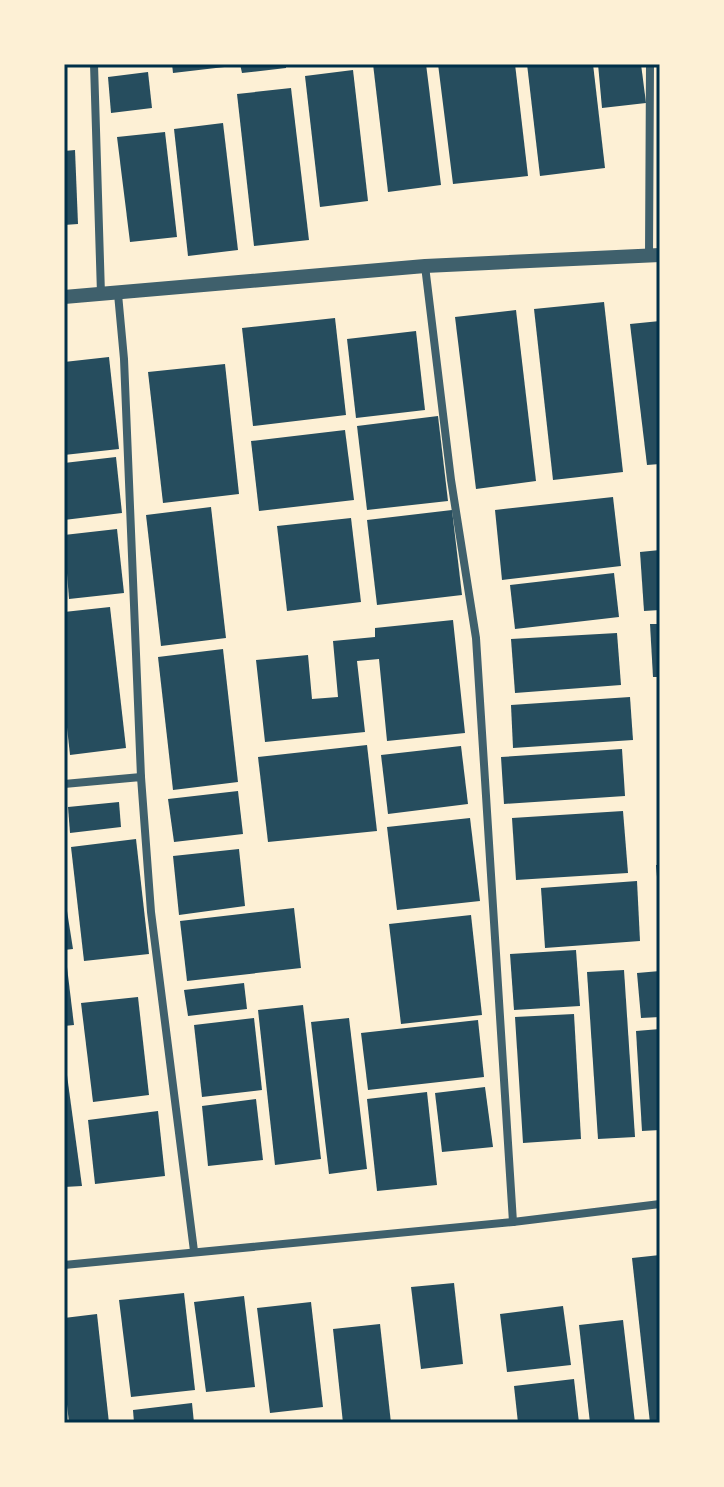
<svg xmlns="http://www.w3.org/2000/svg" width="724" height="1487" font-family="'Playfair Display',serif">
  <rect width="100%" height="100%" fill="#fdf0d5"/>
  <!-- building -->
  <g fill="#264d5e">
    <polygon points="172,64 233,64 233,66 173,73"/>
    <polygon points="240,64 286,64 286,68 242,73"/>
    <polygon points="373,64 426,64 441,185 388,192"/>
    <polygon points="438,64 515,64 528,176 453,184"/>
    <polygon points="527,64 593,64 605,168 540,176"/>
    <polygon points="598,64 641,64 646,103 602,108"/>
    <polygon points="353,70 368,201 320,207 305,76"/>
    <polygon points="148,72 152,108 111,113 108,77"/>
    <polygon points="291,88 309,240 254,246 237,94"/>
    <polygon points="223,123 238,250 188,256 174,129"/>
    <polygon points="165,132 177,237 130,242 117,137"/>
    <polygon points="75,150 78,224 64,225 64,151"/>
    <polygon points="604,302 623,472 553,480 534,309"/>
    <polygon points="516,310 536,481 476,489 455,317"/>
    <polygon points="335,318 346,415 253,426 242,328"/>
    <polygon points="660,321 660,464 647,465 630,324"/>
    <polygon points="416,331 425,410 356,418 347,339"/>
    <polygon points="109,357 119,449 64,455 64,362"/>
    <polygon points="225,364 239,494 163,503 148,372"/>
    <polygon points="438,416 448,501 367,510 357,426"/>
    <polygon points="345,430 354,500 259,511 251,441"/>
    <polygon points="116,457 122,513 64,520 64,463"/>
    <polygon points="613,497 621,566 502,580 495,510"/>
    <polygon points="211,507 226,638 161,646 146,515"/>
    <polygon points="452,510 462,595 377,605 367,520"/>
    <polygon points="351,518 361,602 287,611 277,526"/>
    <polygon points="117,529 124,593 69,599 64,535"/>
    <polygon points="660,550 660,610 644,611 640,552"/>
    <polygon points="614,573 619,617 515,629 510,585"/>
    <polygon points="110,607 126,748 70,755 64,700 64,612"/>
    <polygon points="453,620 465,733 387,741 379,659 357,661 365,732 265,742 256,660 308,655 312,699 338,697 333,641 375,637 375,628"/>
    <polygon points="650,624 660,624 660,677 653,677"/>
    <polygon points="617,633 621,685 515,693 511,639"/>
    <polygon points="223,649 238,782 173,790 158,657"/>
    <polygon points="630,697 633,740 513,748 511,705"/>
    <polygon points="367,745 377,831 268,842 258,757"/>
    <polygon points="461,746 468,804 388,814 381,755"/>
    <polygon points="622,749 625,796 504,804 501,757"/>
    <polygon points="238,791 243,834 174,842 168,799"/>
    <polygon points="119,802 121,827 70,833 68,807"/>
    <polygon points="623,811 628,873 516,880 512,818"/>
    <polygon points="470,818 480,901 397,910 387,827"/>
    <polygon points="136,839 149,954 84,961 71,847"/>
    <polygon points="239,849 245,906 179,915 173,856"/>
    <polygon points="656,865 660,865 660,888 658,889"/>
    <polygon points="637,881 640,941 545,948 541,888"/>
    <polygon points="64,892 73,949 64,950"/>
    <polygon points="294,908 301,968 187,981 180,921"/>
    <polygon points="471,915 482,1015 401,1024 389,924"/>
    <polygon points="576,950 580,1006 514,1010 510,954"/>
    <polygon points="64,967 67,967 74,1025 64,1026"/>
    <polygon points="624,970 635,1137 598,1139 587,972"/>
    <polygon points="660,971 660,1017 641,1018 637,973"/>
    <polygon points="244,983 247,1009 188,1016 184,990"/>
    <polygon points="138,997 149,1095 93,1102 81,1003"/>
    <polygon points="303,1005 321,1159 275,1165 258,1010"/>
    <polygon points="574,1014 581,1139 523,1143 515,1017"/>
    <polygon points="254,1018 262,1090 202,1097 194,1025"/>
    <polygon points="349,1018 367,1169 329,1174 311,1022"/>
    <polygon points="478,1020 484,1077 368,1090 361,1033"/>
    <polygon points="660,1029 660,1130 642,1131 636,1031"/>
    <polygon points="64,1053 82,1186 64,1187"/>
    <polygon points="485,1087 493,1147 442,1152 435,1093"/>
    <polygon points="427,1092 437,1185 377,1191 367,1099"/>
    <polygon points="256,1099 263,1160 208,1166 202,1106"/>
    <polygon points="158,1111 165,1176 95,1184 88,1120"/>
    <polygon points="660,1255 660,1423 650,1423 632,1258"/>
    <polygon points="454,1283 463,1364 421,1369 411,1287"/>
    <polygon points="184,1293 195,1390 131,1397 119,1300"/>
    <polygon points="244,1296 255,1387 206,1392 194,1302"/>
    <polygon points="311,1302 323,1407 270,1413 257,1308"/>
    <polygon points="563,1306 571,1365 507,1372 500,1314"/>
    <polygon points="97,1314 109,1423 69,1423 64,1377 64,1318"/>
    <polygon points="623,1320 635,1423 590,1423 579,1325"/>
    <polygon points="380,1324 391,1423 343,1423 333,1329"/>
    <polygon points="574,1379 579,1423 518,1423 514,1386"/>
    <polygon points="192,1403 194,1423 134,1423 133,1410"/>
  </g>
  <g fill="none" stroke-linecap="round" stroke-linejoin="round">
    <!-- minor -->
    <g stroke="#3f606c" stroke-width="8">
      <polyline points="94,64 101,294"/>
      <polyline points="649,255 650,64"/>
      <polyline points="425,266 451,480 476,638 513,1222"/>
      <polyline points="118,294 124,359 141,777"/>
      <polyline points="64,784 141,777 151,912 194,1251"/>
      <polyline points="64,1265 513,1222 660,1204"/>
    </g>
    <!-- tertiary -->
    <polyline stroke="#3f606c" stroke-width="14" points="64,297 425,266 660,255"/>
  </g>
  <!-- border -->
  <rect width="724" height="1487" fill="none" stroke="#fdf0d5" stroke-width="132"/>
  <rect x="66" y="66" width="592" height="1355" fill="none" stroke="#003049" stroke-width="3"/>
</svg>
